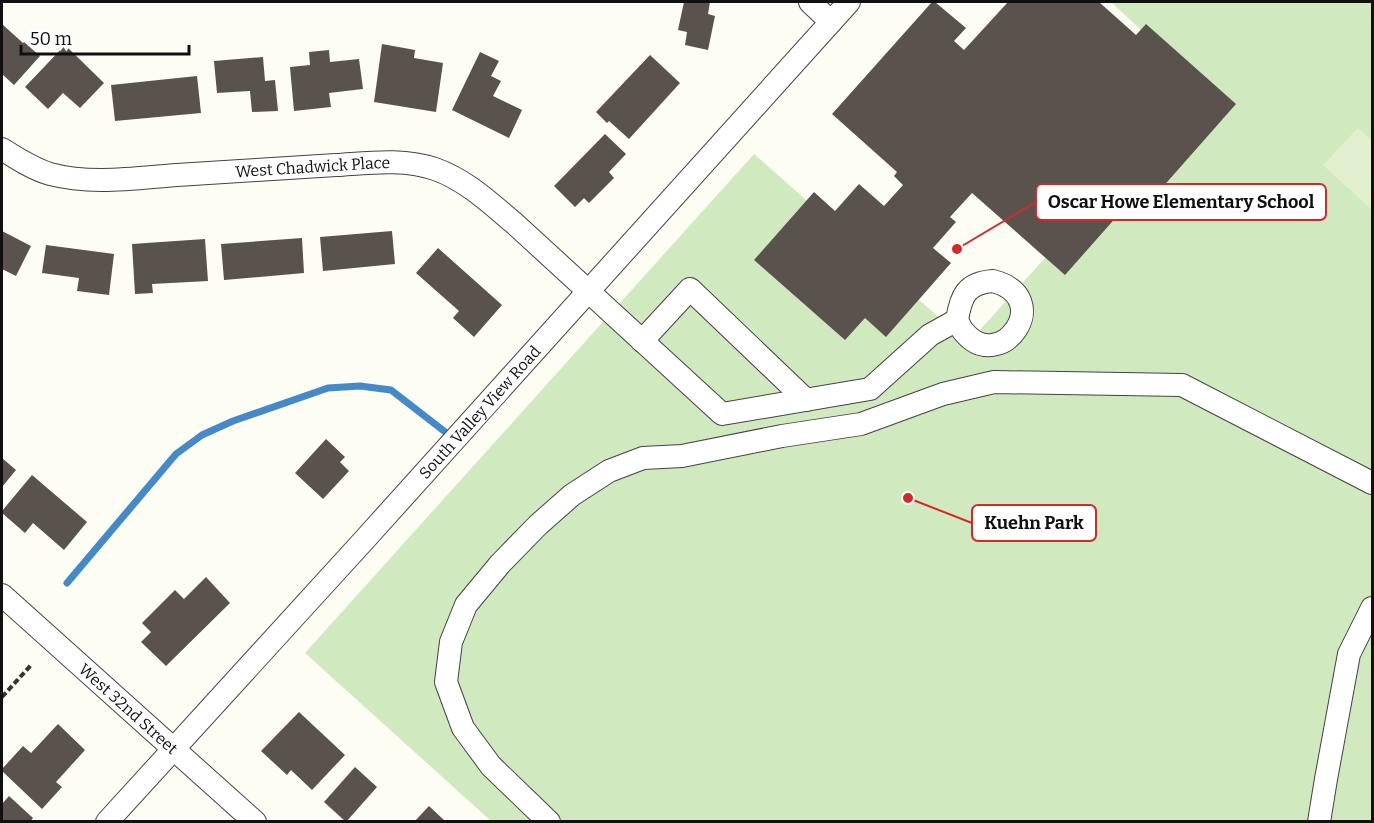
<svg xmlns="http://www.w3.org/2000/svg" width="1374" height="823" font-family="Bitter,serif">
  <rect width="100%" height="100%" fill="#fefdf4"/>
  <!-- green -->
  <polygon fill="#d1e9be" points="1111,2 1372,2 1372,821 491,821 305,653 754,154 968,343 1201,86"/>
  <!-- pitch -->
  <polygon fill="#e2f0cf" points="1358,128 1372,141 1372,210 1323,165"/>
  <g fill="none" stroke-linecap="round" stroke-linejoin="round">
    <!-- stream -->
    <polyline stroke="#448ac8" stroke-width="7" points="67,583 176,454 202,435 233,421 328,388 360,386 391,390 453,438"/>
  </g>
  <!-- building -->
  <g fill="#59524d">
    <polygon points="684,2 710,2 708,14 715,16 708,50 685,45 687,32 678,30"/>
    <polygon points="932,2 935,2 966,28 954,41 964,50 1008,2 1099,2 1136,35 1146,24 1236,104 1153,198 1142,188 1065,275 972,193 950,217 956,222 933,248 951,263 886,337 865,318 845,340 754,260 814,192 835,211 859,184 884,206 903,185 894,176 897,172 832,114"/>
    <polygon points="2,24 23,43 24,42 40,56 14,85 2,74"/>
    <polygon points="382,44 415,50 414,58 443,63 436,112 374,102"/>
    <polygon points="65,45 104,83 80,108 63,93 48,109 25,87"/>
    <polygon points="329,50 330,62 359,59 363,89 329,93 331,107 294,111 290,67 310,65 309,52"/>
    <polygon points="480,52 499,61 491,76 501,81 493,96 522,110 509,138 452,110"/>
    <polygon points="650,55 680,83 629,139 609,121 607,123 596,112"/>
    <polygon points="263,57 265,81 275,80 278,111 252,112 250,91 217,93 214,61"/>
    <polygon points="197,76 201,113 115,121 111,85"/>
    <polygon points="605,134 626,154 609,172 614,178 589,203 584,198 575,207 554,186"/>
    <polygon points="2,231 31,246 16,276 2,269"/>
    <polygon points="392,231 395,264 323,271 320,237"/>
    <polygon points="302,238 304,273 224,280 221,244"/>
    <polygon points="205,239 208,281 152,284 153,293 135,294 132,244"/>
    <polygon points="46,245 114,254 109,295 77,291 79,278 42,273"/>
    <polygon points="438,248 502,305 474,337 453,318 459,311 416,273"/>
    <polygon points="326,439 345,457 340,462 349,471 323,499 295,473"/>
    <polygon points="2,458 16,470 2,487"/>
    <polygon points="32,475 87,522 64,550 33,523 25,533 2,513 2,511"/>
    <polygon points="206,577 230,603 166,666 141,642 151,632 142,623 175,590 184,599"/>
    <polygon points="299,712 345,755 312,790 291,770 287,775 261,751"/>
    <polygon points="58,724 85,750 56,782 62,787 42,809 2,771 2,769 23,746 31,753"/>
    <polygon points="355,767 377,787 346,822 324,802"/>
    <polygon points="9,796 33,818 30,822 2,822 2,804"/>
    <polygon points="429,806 446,822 414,822"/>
  </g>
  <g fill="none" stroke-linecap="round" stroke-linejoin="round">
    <!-- minor casing -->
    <g stroke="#434343" stroke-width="24">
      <g id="minor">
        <polyline points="810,2 831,22"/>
        <path id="s1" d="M2,149C16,158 33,169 50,174C91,185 136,178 177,175C230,172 283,168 336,165C369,163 403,158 435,169C466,180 490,203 514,223L722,414L870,389L930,335L957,320"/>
        <path d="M993,281C1057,298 1000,376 964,332C961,329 959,324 957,320C961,296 966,283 993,281Z"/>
        <polyline points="642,341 690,289 806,400"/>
        <path id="s2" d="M2,595L255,822"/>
        <path id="s3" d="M107,822L366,538L849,2"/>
        <polyline points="549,822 491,766 463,728 446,682 451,642 466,605 500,564 538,525 572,495 609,471 643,458 682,456 782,436 861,424 943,394 994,382 1182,385 1372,483"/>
        <polyline points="1319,822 1326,779 1349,654 1372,608"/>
      </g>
    </g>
    <!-- path -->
    <polyline stroke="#323232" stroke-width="4" stroke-dasharray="6 3" stroke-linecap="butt" points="2,697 32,664"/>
    <!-- minor -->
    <use href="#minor" stroke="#fff" stroke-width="22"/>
  </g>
  <g text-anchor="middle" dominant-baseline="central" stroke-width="6" stroke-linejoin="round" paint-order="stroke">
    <!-- street labels -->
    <g font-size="16" fill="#101010" stroke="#fff">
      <text stroke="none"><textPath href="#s1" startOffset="318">West Chadwick Place</textPath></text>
      <text stroke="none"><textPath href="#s3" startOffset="554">South Valley View Road</textPath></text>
      <text stroke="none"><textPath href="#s2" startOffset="170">West 32nd Street</textPath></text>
    </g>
  </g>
  <!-- callouts -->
  <path fill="none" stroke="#d62828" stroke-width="2" d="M957 249L1036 202M908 498L972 523"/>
  <g fill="#d62828" stroke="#fff" stroke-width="2">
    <circle cx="957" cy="249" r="6"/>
    <circle cx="908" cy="498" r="6"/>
  </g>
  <g fill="#fff" stroke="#d62828" stroke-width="2">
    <rect x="1036" y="184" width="290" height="36" rx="6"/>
    <rect x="972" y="505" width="124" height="36" rx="6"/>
  </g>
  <g font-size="18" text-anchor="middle" font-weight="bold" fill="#101010">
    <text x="1181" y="208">Oscar Howe Elementary School</text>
    <text x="1034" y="529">Kuehn Park</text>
  </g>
  <!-- border -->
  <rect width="1374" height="823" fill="none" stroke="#101010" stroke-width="6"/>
  <!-- scale -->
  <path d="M21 45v9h168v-9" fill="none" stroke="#101010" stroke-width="3"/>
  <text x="30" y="45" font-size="18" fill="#101010" stroke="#ffffff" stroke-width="4.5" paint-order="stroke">50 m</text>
</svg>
